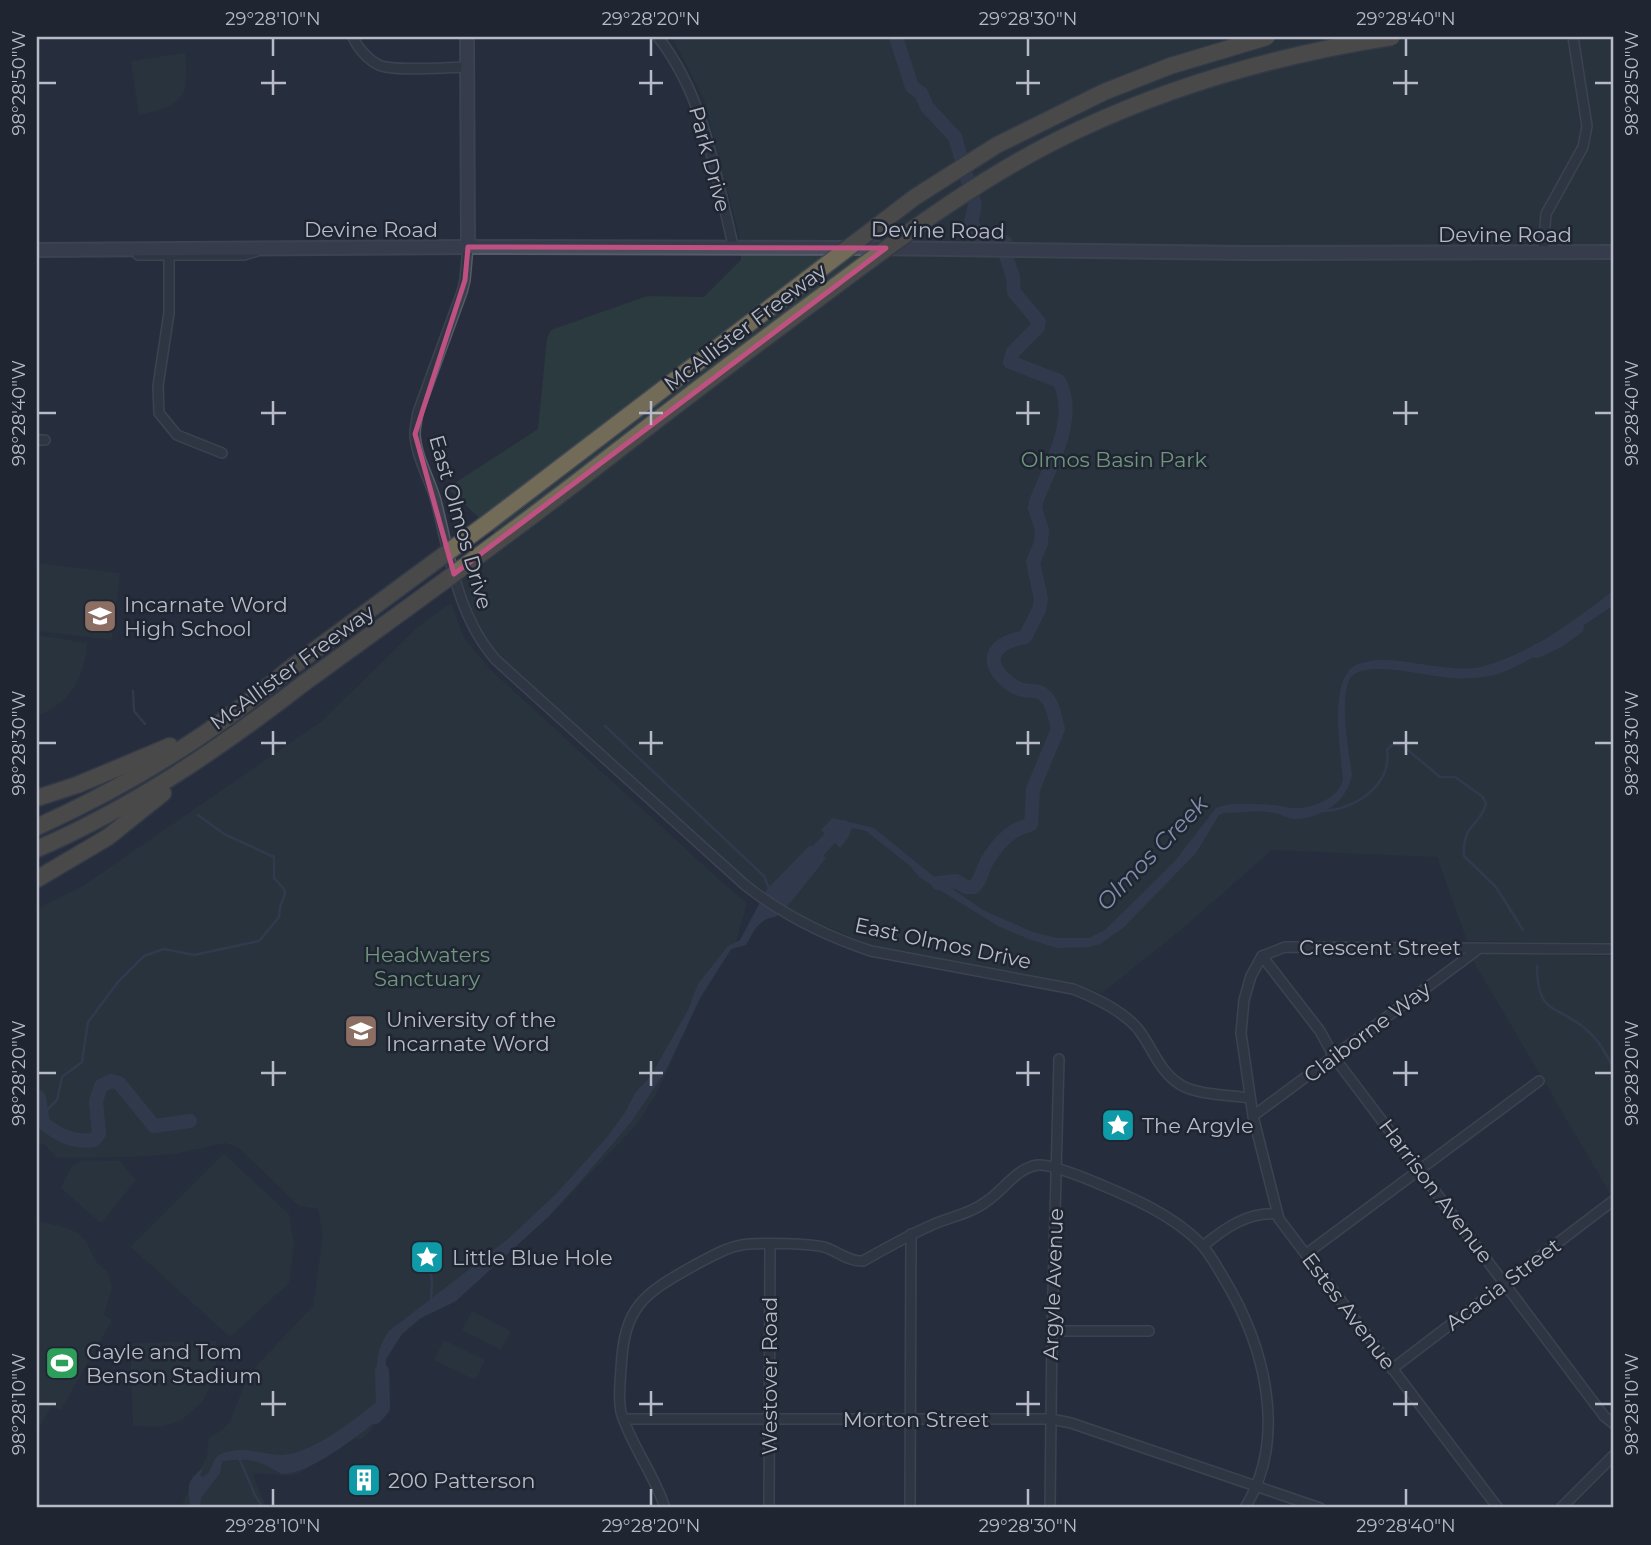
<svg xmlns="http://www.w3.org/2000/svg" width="1651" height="1545" font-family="Montserrat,sans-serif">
  <rect width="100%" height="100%" fill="#272d3c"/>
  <!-- green -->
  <g fill="#2a3a3e">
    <polygon points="672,37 1614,37 1614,943 1467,941 1437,857 1272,850 1182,929 1102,993 1073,983 871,945 803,917 743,877 501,659 476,627 460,574 504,541 447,488 538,429 547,338 551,330 647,296 704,297 741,260 741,242 704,100"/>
    <path d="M185,53C190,98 182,106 139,115L131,61Z"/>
    <polygon points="37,563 120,573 112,640 37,631"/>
    <polygon points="451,603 464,638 492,671 725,885 747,903 736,942 700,999 658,1091 637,1124 548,1218 515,1247 434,1308 393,1343 379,1361 375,1375 378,1418 371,1431 361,1439 351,1438 305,1470 291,1476 252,1473 267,1508 180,1508 207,1456 209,1438 223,1429 230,1421 246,1381 258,1364 313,1306 323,1235 318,1209 299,1206 239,1148 225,1143 174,1154 133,1157 57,1158 44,1144 37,1143 37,909 83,886 322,721 420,625"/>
    <path d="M37,635L87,643C86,675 69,705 37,716Z"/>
    <polygon points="1488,953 1614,956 1614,1192 1611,1195 1472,959"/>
    <polygon points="224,1154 289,1214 294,1245 289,1283 230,1337 131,1247"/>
    <polygon points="83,1160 120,1161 136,1180 101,1223 61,1188 72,1166"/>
    <path d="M41,1222C54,1225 72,1227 82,1237C95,1250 88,1259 108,1272L112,1288L104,1315L112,1320L61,1410L52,1406L37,1430V1223Z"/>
    <polygon points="472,1311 511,1331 501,1350 462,1330"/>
    <polygon points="444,1340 485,1360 475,1380 434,1360"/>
    <polygon points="216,1341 216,1375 202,1402 182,1420 161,1427 133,1426 130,1343"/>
  </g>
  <!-- water -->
  <g fill="#3e4963">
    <path d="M1614,590V605C1583,625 1519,673 1484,677C1469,679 1452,679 1436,676C1416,674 1370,662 1353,675C1337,688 1349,755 1352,774C1348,801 1322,818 1296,819C1287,819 1282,814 1274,813C1259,809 1239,813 1224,813L1219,815L1196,853L1124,927L1100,944L1089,947L1057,948L1031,940L998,926L919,877L910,866L866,831L852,828L848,838L840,848L821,830L832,818L874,828L933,876L985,911L1033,932L1057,938H1089L1105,930L1175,861L1216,808C1231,802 1254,804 1271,805C1280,805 1290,809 1299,808C1316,807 1339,797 1343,780C1341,754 1327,676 1358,664C1380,656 1405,662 1427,665C1444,667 1464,671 1480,667C1530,655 1575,620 1614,590Z"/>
    <path d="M810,845L826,858L791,902L775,917C759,918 753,932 746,945L731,949L700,998L665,1072L631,1122L579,1183L548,1217L456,1301L419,1319L402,1334L386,1359L387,1397C372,1377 375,1350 389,1331L471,1268L485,1260L492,1251L508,1239L558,1192L608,1136L626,1111L635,1093L650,1077L688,1010L698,984L728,946L740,940L767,889Z"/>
    <path d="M380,1399L388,1408V1412C364,1431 312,1474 282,1474C256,1459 251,1458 222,1461L220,1473L201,1498L200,1508H190C189,1486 184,1483 203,1468L200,1475L202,1477C214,1473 210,1459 221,1454C242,1445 259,1454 281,1455C311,1455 356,1419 380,1399Z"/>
  </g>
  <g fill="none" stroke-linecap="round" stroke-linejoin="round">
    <!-- stream -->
    <g stroke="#3e4963" stroke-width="2.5">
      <polyline points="133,691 134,711 145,724"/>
      <polyline points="605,726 764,876 769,888"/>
      <path d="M1321,811C1353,811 1392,786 1387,750L1393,744L1403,746L1440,777H1455L1483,797L1486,804C1480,826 1462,824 1464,856L1496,887L1523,930"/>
      <path d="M1537,966C1537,1019 1560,1003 1590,1033C1600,1042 1608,1057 1614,1069"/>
      <polyline points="42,1115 57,1100 62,1077 82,1062 88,1022 118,982 144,956 164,949 194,955 259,941 279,917 280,907 285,894 284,889 274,878 274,857 224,834 198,815"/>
      <polyline points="427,1257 432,1280 431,1302"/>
      <polyline points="239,1458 255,1495 263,1508"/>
    </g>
    <!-- river -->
    <g stroke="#3e4963" stroke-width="14">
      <polyline points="896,37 912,87 921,93 927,107 955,137 975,205 971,222 982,239 1005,242"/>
      <polyline points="1537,651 1558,641 1577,627"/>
      <polyline points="806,864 839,828 843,827"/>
      <path d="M938,883L956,881L966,887H974C983,878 982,867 989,858C996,847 1005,836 1016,830C1021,827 1026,827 1031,824L1033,789L1058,729C1055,718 1053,702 1044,695C1037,689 1031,692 1023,690C1010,687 991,670 994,656C998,643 1013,640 1025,637L1039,610L1041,599L1033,562L1041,543L1042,530L1035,508L1036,502C1049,467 1079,418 1059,381L1010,362L1013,352L1038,327L1039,322L1014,292L1013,277L1006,256"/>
      <path d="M37,1096L39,1098L43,1123C59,1135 73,1143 94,1140L99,1134L96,1101L101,1086L111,1081L119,1083L154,1126L190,1121"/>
      <polyline points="375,1417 383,1408 382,1371"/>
    </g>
    <!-- street casing -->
    <g stroke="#565b68" stroke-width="12">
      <g id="street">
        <path d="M353,37C357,47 368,60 379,65C394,72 448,67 467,67"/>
        <path d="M658,37C705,97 716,176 734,249"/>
        <path d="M468,247L465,280L462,292L418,412C417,419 415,427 415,434C416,457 430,479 436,501C450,556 457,616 496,660L745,885C782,914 825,936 871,951L1073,989C1096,998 1122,1010 1138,1029C1153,1048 1159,1072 1181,1085C1197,1095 1231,1095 1250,1098"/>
        <polyline points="1543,253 1546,214 1583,147 1587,126 1573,37"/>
        <polyline points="138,255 244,255 257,251"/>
        <polyline points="169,255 169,313 158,386 159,413 177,435 222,453"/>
        <polyline points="37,440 45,440"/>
        <polyline points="1262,956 1320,1031 1334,1057 1604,1416 1614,1424"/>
        <polyline points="1253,1116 1480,948"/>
        <path d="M1203,1246C1225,1228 1247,1212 1277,1214"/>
        <polyline points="1306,1254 1539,1081"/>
        <polyline points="1052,1331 1149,1331"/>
        <polyline points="1392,1369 1614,1200"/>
        <polyline points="624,1419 1051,1419 1071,1423 1320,1508"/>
        <path d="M665,1508C655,1475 630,1444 621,1412C618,1398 620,1383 621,1369C624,1306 643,1294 695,1265C712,1256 730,1245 749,1244C767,1243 807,1243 824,1247C837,1251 849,1262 863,1261C888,1247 912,1233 939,1222C955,1216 973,1212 987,1201C1004,1190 1016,1168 1038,1165C1052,1164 1090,1180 1104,1186C1137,1200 1173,1216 1199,1242C1209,1252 1216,1265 1223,1277C1264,1344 1289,1436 1245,1508"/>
        <polyline points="769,1508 770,1244"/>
        <polyline points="910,1508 911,1234"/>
        <polyline points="1050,1508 1052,1331 1059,1059"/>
        <polyline points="1498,1508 1279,1219 1253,1116 1241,1033 1244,1000 1251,976 1262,956 1285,947 1614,949"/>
        <polyline points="1561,1508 1614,1455"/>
      </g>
    </g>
    <!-- secondary casing -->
    <g stroke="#565b68" stroke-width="16">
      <g id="secondary">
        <polyline points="467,37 468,247"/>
        <polyline points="37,250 468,247 874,248 1243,253 1614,252"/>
      </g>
    </g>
    <!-- highway casing -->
    <g stroke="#434855" stroke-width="19">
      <g id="highway">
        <polyline points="37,798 77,785 170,746"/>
        <path d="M37,827C127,786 213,734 288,670"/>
        <path d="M37,849C134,807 220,748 304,683"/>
        <polyline points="37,879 108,837 163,793"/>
      </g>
    </g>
    <!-- street -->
    <use href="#street" stroke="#3b404d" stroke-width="9"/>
    <!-- secondary -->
    <use href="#secondary" stroke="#494e5f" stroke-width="12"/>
    <!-- highway -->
    <use href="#highway" stroke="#726b58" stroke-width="16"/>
    <!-- highway-bridge casing -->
    <g stroke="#434855" stroke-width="19" stroke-linecap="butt">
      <g id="highway-bridge">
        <polyline points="288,670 486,524 915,197 997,145 1104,92 1170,66 1267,37"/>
        <path d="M304,683C404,610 506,538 604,461C679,403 754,346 830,290C909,231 988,172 1078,130C1178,83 1283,54 1392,37"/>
      </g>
    </g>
    <!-- highway-bridge -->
    <use href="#highway-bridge" stroke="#726b58" stroke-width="16"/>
  </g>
  <!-- marked area -->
  <path d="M0 0H1651V1545H0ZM468,247L886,248L454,574L415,434L465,280Z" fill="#272d3c" fill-opacity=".55" fill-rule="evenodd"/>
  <path fill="none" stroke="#be5181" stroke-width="5" stroke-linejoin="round" d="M468,247L886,248L454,574L415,434L465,280Z"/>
  <!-- ticks -->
  <path fill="none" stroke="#b7bbc8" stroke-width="2.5" d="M273,38V56M651,38V56M1028,38V56M1406,38V56M273,70V95M651,70V95M1028,70V95M1406,70V95M38,83H56M261,83H286M639,83H663M1016,83H1040M1393,83H1418M1595,83H1612M273,401V425M651,401V425M1028,401V425M1406,401V425M38,413H56M261,413H286M639,413H663M1016,413H1040M1393,413H1418M1595,413H1612M273,731V755M651,731V755M1028,731V755M1406,731V755M38,743H56M261,743H286M639,743H663M1016,743H1040M1393,743H1418M1595,743H1612M273,1061V1086M651,1061V1086M1028,1061V1086M1406,1061V1086M38,1073H56M261,1073H286M639,1073H663M1016,1073H1040M1393,1073H1418M1595,1073H1612M273,1391V1416M651,1391V1416M1028,1391V1416M1406,1391V1416M38,1404H56M261,1404H286M639,1404H663M1016,1404H1040M1393,1404H1418M1595,1404H1612M273,1489V1506M651,1489V1506M1028,1489V1506M1406,1489V1506"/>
  <!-- icons -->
  <defs>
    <g id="school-square" transform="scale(1.75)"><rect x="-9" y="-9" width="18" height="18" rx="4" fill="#8d6e63" stroke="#202532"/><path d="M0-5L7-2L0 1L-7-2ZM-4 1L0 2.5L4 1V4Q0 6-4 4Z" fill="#fff"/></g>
    <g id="university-square" transform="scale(1.75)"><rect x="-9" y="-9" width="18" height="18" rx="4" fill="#8d6e63" stroke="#202532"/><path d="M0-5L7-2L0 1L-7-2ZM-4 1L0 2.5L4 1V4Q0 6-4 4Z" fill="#fff"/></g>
    <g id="sight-square" transform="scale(1.75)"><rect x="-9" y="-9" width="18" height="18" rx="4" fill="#0f9aa8" stroke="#202532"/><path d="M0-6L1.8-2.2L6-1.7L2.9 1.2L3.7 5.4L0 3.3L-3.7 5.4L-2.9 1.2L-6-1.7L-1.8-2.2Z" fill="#fff"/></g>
    <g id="stadium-square" transform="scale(1.75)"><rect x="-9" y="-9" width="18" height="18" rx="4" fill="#2e9e5b" stroke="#202532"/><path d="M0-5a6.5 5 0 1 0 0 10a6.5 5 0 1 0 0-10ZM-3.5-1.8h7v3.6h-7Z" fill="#fff"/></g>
    <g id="building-square" transform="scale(1.75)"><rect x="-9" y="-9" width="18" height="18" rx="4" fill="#0f9aa8" stroke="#202532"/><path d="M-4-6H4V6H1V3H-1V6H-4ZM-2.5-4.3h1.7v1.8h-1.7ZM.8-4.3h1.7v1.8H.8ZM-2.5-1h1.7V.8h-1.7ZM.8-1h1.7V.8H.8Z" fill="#fff"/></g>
  </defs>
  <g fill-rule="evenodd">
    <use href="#school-square" x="100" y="616"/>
    <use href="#university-square" x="361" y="1031"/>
    <use href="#sight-square" x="1118" y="1125"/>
    <use href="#sight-square" x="427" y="1257"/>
    <use href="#stadium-square" x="62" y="1363"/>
    <use href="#building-square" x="364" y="1480"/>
  </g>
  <g text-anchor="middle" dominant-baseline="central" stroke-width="5" stroke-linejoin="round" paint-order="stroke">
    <!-- street labels -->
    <g font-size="21" fill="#b7bbc8" stroke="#202532">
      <text transform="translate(710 159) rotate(75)">Park Drive</text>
      <text x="371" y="229">Devine Road</text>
      <text transform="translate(938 230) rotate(1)">Devine Road</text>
      <text x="1505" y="234">Devine Road</text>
      <text transform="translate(745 327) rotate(-37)">McAllister Freeway</text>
      <text transform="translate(461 522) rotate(74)">East Olmos Drive</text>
      <text transform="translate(292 667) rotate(-36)">McAllister Freeway</text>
      <text transform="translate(943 943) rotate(12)">East Olmos Drive</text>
      <text x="1380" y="947">Crescent Street</text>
      <text transform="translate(1367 1032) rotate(-37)">Claiborne Way</text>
      <text transform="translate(1436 1191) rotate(53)">Harrison Avenue</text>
      <text transform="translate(1053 1284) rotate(-88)">Argyle Avenue</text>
      <text transform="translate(1503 1284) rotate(-37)">Acacia Street</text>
      <text transform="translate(1349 1311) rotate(53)">Estes Avenue</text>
      <text transform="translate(769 1376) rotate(-90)">Westover Road</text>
      <text x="916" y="1419">Morton Street</text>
    </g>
    <!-- park labels -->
    <g font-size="21" fill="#70967e" stroke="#202532">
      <text x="1114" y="459">Olmos Basin Park</text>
      <text x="427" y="954">Headwaters<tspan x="427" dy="24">Sanctuary</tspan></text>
    </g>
    <!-- poi labels -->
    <g font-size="21" fill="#b7bbc8" stroke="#202532" text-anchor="start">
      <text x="124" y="604">Incarnate Word<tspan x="124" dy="24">High School</tspan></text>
      <text x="386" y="1019">University of the<tspan x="386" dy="24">Incarnate Word</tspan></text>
      <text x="1142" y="1125">The Argyle</text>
      <text x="452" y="1257">Little Blue Hole</text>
      <text x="86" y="1351">Gayle and Tom<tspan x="86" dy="24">Benson Stadium</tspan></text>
      <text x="388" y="1480">200 Patterson</text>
    </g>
    <!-- water labels -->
    <g font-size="23" font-style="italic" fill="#818eac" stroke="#202532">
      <text transform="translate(1152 853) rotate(-46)">Olmos Creek</text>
    </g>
  </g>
  <!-- border -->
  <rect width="1651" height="1545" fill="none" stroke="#202532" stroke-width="77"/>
  <rect x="38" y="38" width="1574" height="1468" fill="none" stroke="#b7bbc8" stroke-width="2.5"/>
  <g font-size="18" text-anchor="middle" fill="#b7bbc8">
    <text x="273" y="25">29°28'10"N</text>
    <text x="651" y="25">29°28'20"N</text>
    <text x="1028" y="25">29°28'30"N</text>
    <text x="1406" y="25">29°28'40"N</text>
    <text transform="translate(1632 83) rotate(-90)" y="6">98°28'50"W</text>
    <text transform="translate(19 83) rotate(-90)" y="6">98°28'50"W</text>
    <text transform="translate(1632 413) rotate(-90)" y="6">98°28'40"W</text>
    <text transform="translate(19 413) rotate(-90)" y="6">98°28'40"W</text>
    <text transform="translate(1632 743) rotate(-90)" y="6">98°28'30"W</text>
    <text transform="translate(19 743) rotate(-90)" y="6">98°28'30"W</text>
    <text transform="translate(1632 1073) rotate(-90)" y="6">98°28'20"W</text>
    <text transform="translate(19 1073) rotate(-90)" y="6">98°28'20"W</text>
    <text transform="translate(1632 1404) rotate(-90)" y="6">98°28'10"W</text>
    <text transform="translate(19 1404) rotate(-90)" y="6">98°28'10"W</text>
    <text x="273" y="1532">29°28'10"N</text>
    <text x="651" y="1532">29°28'20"N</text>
    <text x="1028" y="1532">29°28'30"N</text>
    <text x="1406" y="1532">29°28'40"N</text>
  </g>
</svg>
